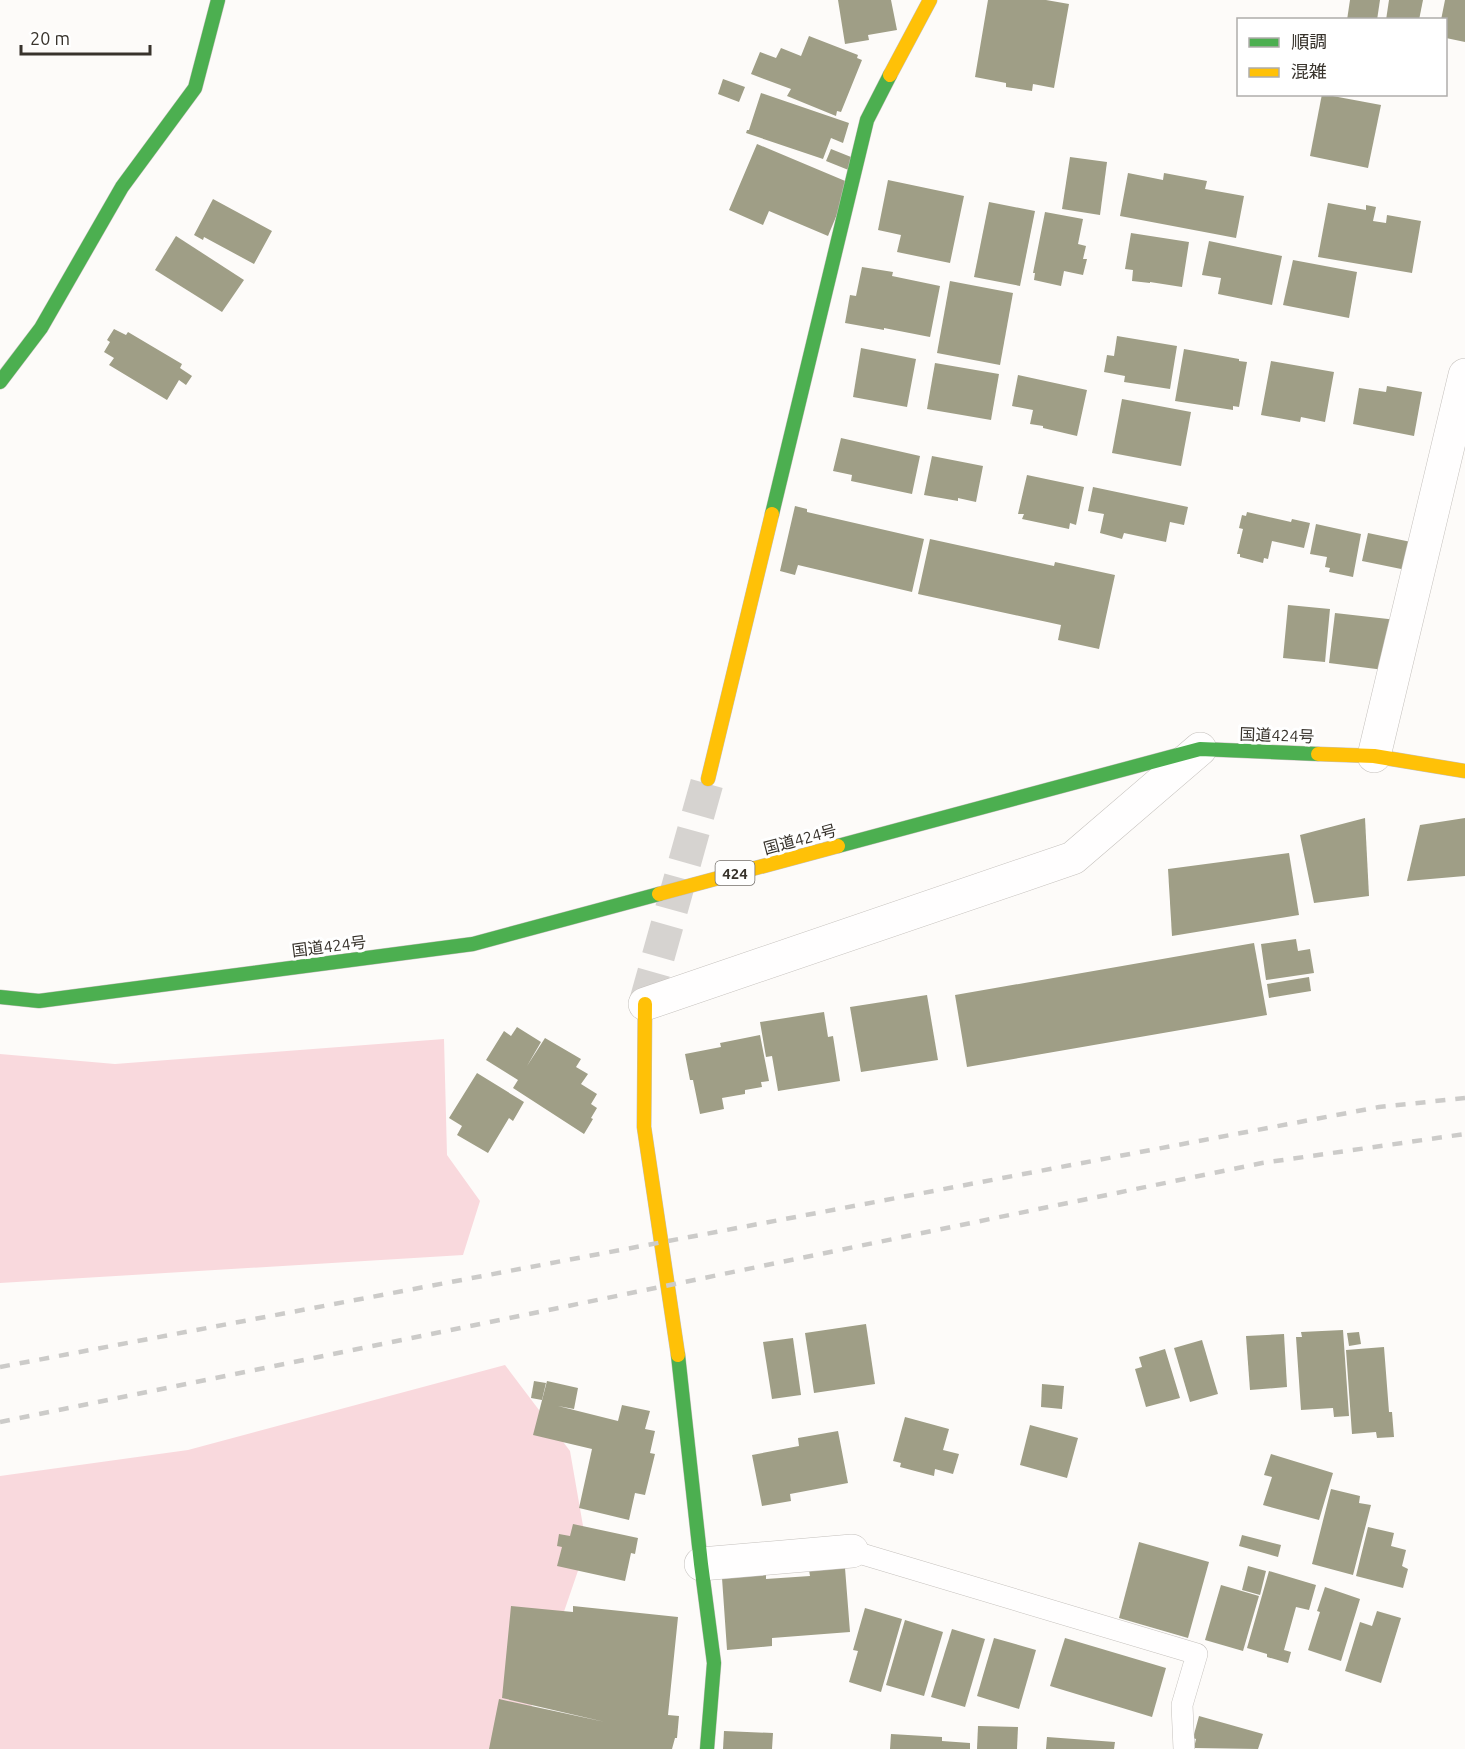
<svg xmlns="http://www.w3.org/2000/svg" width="1465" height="1749" font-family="Ubuntu,'Noto Sans JP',sans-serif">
  <rect width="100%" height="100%" fill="#fdfbf9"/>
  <!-- green -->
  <g fill="#f9d9dd">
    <polygon points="444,1039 447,1155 480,1201 463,1255 0,1283 0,1054 115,1064"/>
    <polygon points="505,1365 570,1451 586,1543 582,1559 517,1749 0,1749 0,1476 188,1450"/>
  </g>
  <!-- building -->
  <g fill="#9f9e86">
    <polygon points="838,0 891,0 897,30 868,35 869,40 845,44"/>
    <polygon points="988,0 1046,0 1069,4 1054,88 1033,84 1032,91 1006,87 1006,83 975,77"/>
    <polygon points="1350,0 1380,0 1377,20 1347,20"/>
    <polygon points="1389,0 1423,0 1419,20 1386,20"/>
    <polygon points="1445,0 1465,0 1465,42 1446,38 1446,20 1441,20"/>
    <polygon points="809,36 858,55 857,58 862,60 841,112 837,111 836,116 787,96 791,89 751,74 760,52 776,58 781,48 801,56"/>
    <polygon points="723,79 745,87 739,102 718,94"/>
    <polygon points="761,93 849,123 843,143 831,138 823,159 746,133 747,130 749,130"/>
    <polygon points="1322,94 1381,105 1368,168 1310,156"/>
    <polygon points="757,144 850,183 828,236 769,211 763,225 729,210"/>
    <polygon points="831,149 856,159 851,171 826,161"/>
    <polygon points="1070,157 1107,162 1100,215 1062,209"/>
    <polygon points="1128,173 1163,180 1164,173 1207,181 1205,189 1244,196 1236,238 1120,216"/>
    <polygon points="888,180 964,196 950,263 897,252 901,235 878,230"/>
    <polygon points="213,199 272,231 254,264 204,237 203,240 194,235"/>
    <polygon points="989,202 1035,211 1020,286 974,277"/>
    <polygon points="1328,203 1366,210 1366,205 1376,207 1373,221 1386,223 1387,215 1421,221 1412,273 1318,257"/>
    <polygon points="1045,212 1083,219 1078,244 1086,246 1083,259 1087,259 1083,275 1064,271 1061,286 1034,280 1035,273 1033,273"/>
    <polygon points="1131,233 1189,242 1182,287 1150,282 1150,283 1132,281 1133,270 1125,269"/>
    <polygon points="176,236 244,280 222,312 155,270"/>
    <polygon points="1209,241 1282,256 1272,305 1218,294 1221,278 1202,275"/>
    <polygon points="1293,260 1357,272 1349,318 1283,305"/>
    <polygon points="862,267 893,272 892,276 940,286 930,337 884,328 884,330 845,323 850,295 856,296"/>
    <polygon points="950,281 1013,293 1000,365 937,353"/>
    <polygon points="114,329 126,335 128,332 182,364 180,368 192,376 186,385 179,380 167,400 109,365 114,358 104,352 110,342 107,340"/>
    <polygon points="1117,336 1177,346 1170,389 1124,382 1125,376 1104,372 1107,355 1114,356"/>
    <polygon points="861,348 916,359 907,407 853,397"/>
    <polygon points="1184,349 1239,359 1239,361 1247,362 1239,407 1233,406 1233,410 1175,401"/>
    <polygon points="1271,361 1334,372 1325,422 1301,417 1300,422 1261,415"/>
    <polygon points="935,363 999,374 991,420 927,409"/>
    <polygon points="1018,375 1087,390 1077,436 1043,428 1043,426 1030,424 1033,410 1012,406"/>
    <polygon points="1387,386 1422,392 1414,436 1353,424 1359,388 1386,392"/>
    <polygon points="1122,399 1191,412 1181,466 1112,453"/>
    <polygon points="841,438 920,456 912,494 851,481 852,475 833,471"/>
    <polygon points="932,456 983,466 976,502 958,498 958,501 924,495"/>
    <polygon points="1027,475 1084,487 1076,525 1070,523 1069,529 1022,519 1024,514 1018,514"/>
    <polygon points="1093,487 1188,507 1184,525 1170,522 1166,542 1124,533 1122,539 1100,533 1104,514 1088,511"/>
    <polygon points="795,506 807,509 807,512 924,539 912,592 798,565 795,575 780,571"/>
    <polygon points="1247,512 1291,522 1292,519 1310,523 1304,548 1272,541 1268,559 1264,558 1263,563 1240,557 1240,554 1237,554 1243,529 1239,528 1242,515 1246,516"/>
    <polygon points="1316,524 1361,534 1353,577 1329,572 1330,568 1325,567 1327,557 1310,554"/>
    <polygon points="1368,533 1411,542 1411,571 1362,561"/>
    <polygon points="930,539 1054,566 1055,562 1115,575 1099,649 1058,640 1061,625 918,594"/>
    <polygon points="1288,605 1330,609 1325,662 1283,658"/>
    <polygon points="1335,613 1397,620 1392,671 1329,663"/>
    <polygon points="1365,818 1369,896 1314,903 1300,835"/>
    <polygon points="1465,818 1465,876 1407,881 1420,825"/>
    <polygon points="1289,853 1299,915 1172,936 1168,869"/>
    <polygon points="1296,939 1298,951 1310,949 1314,973 1266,980 1261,944"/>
    <polygon points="1254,943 1267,1015 967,1067 955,995"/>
    <polygon points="1309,977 1311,991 1269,998 1267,984"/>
    <polygon points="927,995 938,1060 861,1072 850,1007"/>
    <polygon points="824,1012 828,1037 833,1036 840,1081 778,1091 772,1056 766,1057 760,1022"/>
    <polygon points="517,1027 541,1042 527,1066 545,1038 581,1059 576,1067 588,1074 581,1084 597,1094 591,1104 597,1108 591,1118 593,1119 584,1134 513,1088 518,1080 486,1060 504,1031 511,1036"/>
    <polygon points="760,1035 769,1081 761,1082 762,1087 745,1090 745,1094 722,1098 724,1109 700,1114 693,1080 690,1080 685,1054 721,1047 720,1043"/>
    <polygon points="477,1073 524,1102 513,1121 509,1118 488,1153 457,1135 462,1126 449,1118"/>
    <polygon points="866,1324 875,1384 814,1393 805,1333"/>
    <polygon points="1343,1330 1349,1416 1334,1417 1333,1408 1301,1410 1296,1337 1302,1337 1301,1332"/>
    <polygon points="1359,1332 1361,1344 1349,1346 1347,1333"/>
    <polygon points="1284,1334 1287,1387 1250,1390 1246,1336"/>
    <polygon points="793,1338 801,1395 772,1399 763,1342"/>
    <polygon points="1202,1340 1218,1394 1190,1402 1174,1348"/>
    <polygon points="1384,1347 1389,1412 1392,1412 1394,1437 1377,1438 1376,1432 1352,1434 1346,1350"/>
    <polygon points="1165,1349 1180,1398 1146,1407 1135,1369 1142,1367 1139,1357"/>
    <polygon points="534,1381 546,1383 542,1400 531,1398"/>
    <polygon points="547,1381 578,1388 574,1409 558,1406 618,1421 622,1405 650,1411 645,1429 655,1431 650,1453 655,1454 645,1495 635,1493 629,1520 579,1508 592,1449 533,1435"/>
    <polygon points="1042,1384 1064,1386 1062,1409 1041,1407"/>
    <polygon points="905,1417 949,1429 943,1450 959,1454 953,1474 935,1469 934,1476 900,1467 901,1463 893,1461"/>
    <polygon points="1030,1425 1078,1438 1067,1478 1020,1465"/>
    <polygon points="838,1431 848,1483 790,1494 791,1501 762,1506 752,1455 799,1446 798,1438"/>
    <polygon points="1271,1454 1333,1473 1319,1520 1263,1505 1272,1477 1264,1475"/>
    <polygon points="1331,1489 1360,1496 1359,1503 1371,1505 1353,1575 1312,1564"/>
    <polygon points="573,1524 638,1538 635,1554 631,1553 625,1581 557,1566 562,1547 557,1546 559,1534 570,1536"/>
    <polygon points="1368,1527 1394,1533 1391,1546 1406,1550 1402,1566 1408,1569 1403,1588 1356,1576"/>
    <polygon points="1242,1535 1281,1545 1278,1557 1239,1546"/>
    <polygon points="1139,1542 1209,1562 1188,1638 1119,1618"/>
    <polygon points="1248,1566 1266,1571 1260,1595 1242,1590"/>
    <polygon points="845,1568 850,1632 772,1638 772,1646 727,1650 722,1578 766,1575 766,1579 810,1576 809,1570"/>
    <polygon points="1269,1571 1316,1585 1309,1610 1296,1607 1284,1650 1291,1652 1288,1663 1267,1657 1267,1654 1247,1648"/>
    <polygon points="1221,1585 1259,1596 1243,1651 1205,1640"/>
    <polygon points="1325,1587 1360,1599 1341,1661 1308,1650 1320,1612 1317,1611"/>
    <polygon points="511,1606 573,1612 573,1606 678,1617 668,1715 679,1716 677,1738 675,1738 672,1749 489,1749 499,1699 605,1722 502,1698"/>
    <polygon points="865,1608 902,1619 881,1692 849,1682 858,1651 853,1650"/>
    <polygon points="1377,1611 1401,1618 1381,1683 1345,1671 1360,1622 1372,1626"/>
    <polygon points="905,1620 943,1632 924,1696 886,1685"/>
    <polygon points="952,1629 985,1639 965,1707 931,1697"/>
    <polygon points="994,1638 1036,1650 1019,1709 977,1696"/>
    <polygon points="1065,1638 1166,1668 1152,1717 1050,1686"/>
    <polygon points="1199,1716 1263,1734 1258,1749 1194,1748 1196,1739 1193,1738"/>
    <polygon points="978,1726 1018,1727 1017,1749 977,1749"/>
    <polygon points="724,1731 773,1733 772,1749 723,1749"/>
    <polygon points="891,1734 942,1737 942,1741 970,1743 970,1749 890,1749"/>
    <polygon points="1047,1737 1115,1742 1114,1749 1046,1749"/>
  </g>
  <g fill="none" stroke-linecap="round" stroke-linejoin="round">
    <!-- secondary-tunnel -->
    <polyline stroke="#d6d3d0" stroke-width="33" stroke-dasharray="33 16" stroke-linecap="butt" points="645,1004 708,779"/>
    <!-- lane casing -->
    <g stroke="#c5c1bd" stroke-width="22">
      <polyline id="lane" points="852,1551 1197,1654 1182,1705 1184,1749"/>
    </g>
    <!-- street casing -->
    <g stroke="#c5c1bd" stroke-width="34">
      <g id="street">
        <polyline points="1374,756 1465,375"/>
        <polyline points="645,1004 1073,858 1200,749"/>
        <polyline points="701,1564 852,1551"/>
      </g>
    </g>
    <!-- fast casing -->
    <g stroke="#c5c1bd" stroke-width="15">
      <g id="fast">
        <polyline points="0,382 41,328 122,187 195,88 218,0"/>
        <polyline points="772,514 867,120 890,75"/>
        <polyline points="838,846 1200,749 1318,754"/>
        <polyline points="0,997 39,1001 473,944 659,894"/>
        <polyline points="678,1355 701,1564 714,1663 707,1749"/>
      </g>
    </g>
    <!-- slow casing -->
    <g stroke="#c5c1bd" stroke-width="15">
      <g id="slow">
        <polyline points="890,75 930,0"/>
        <polyline points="1318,754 1374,756 1465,771"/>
        <polyline points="708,779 772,514"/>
        <polyline points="659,894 838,846"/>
        <polyline points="645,1004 644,1127 678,1355"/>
      </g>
    </g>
    <!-- lane -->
    <use href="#lane" stroke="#fffefe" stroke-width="21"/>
    <!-- street -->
    <use href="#street" stroke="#fffefe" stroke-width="33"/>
    <!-- fast -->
    <use href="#fast" stroke="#4caf50" stroke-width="14"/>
    <!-- slow -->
    <use href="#slow" stroke="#ffc107" stroke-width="14"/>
    <!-- rail -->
    <g stroke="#cccbc9" stroke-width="4.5" stroke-dasharray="10 10" stroke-linecap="butt">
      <polyline points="0,1367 1379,1107 1465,1098"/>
      <polyline points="0,1422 500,1320 1262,1163 1465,1134"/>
    </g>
  </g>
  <g text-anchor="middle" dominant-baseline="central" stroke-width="6" stroke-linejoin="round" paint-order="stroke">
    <!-- shield labels -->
    <rect fill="#fff" stroke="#74706b" stroke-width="1.5" x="715.5" y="861" width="39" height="24" rx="4.5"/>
    <g font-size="15" font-weight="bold" fill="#38332c">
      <text x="735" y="873">424</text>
    </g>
    <!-- street labels -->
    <g font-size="16" fill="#38332c" stroke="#fff">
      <text transform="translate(1277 735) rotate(2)">国道424号</text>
      <text transform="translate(800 839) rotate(-15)">国道424号</text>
      <text transform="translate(329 946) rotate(-7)">国道424号</text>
    </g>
  </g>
  <!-- legend -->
  <rect x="1237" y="18" width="210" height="78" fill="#ffffff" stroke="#afadab" stroke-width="1.5"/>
  <rect x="1249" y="38" width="30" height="9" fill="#4caf50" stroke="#afadab" stroke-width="1.5"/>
  <text x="1291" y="48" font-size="18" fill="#38332c">順調</text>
  <rect x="1249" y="68" width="30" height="9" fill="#ffc107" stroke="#afadab" stroke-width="1.5"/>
  <text x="1291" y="78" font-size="18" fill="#38332c">混雑</text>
  <!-- scale -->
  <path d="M21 45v9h129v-9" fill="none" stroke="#38332c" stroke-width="3"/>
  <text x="30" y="45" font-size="18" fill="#38332c" stroke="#ffffff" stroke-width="4.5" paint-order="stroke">20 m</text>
</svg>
